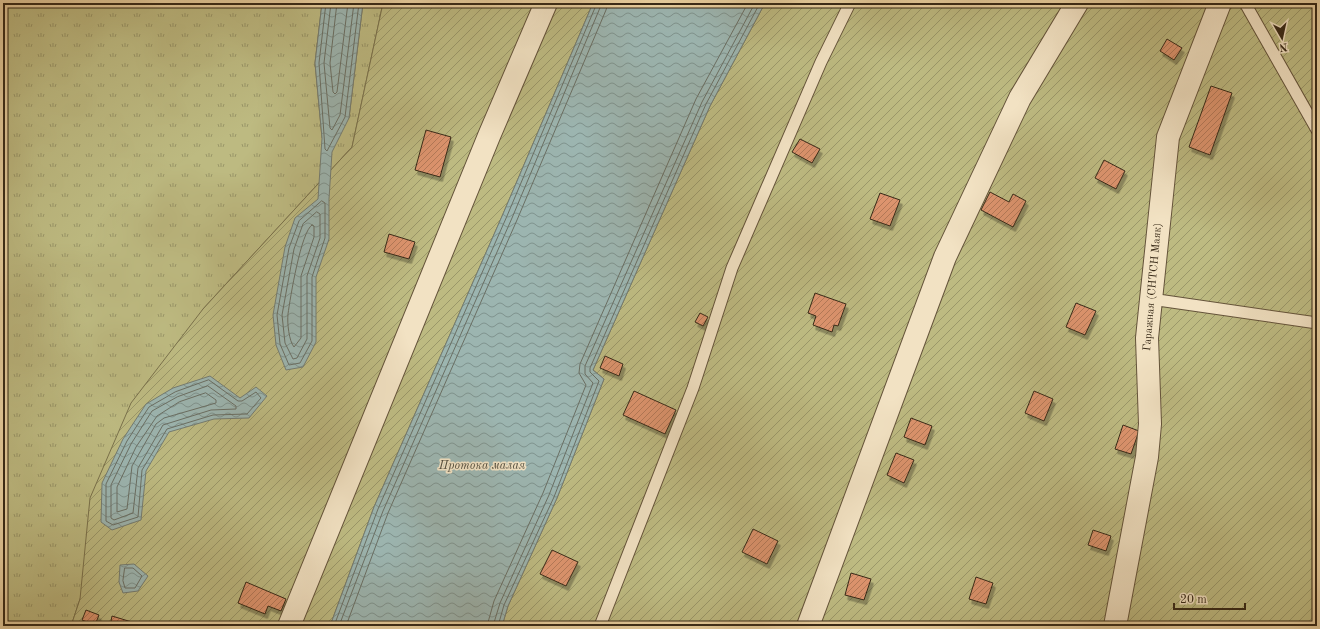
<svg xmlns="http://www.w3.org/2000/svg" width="1320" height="629" font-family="'Old Standard TT',serif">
  <defs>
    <pattern id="grass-tufts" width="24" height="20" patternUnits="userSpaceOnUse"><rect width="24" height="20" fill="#bdba81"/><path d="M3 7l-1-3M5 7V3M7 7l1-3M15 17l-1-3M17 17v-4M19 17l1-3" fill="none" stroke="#9a9769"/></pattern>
    <pattern id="garden-furrows" width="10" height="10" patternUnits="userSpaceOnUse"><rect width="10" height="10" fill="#bdba81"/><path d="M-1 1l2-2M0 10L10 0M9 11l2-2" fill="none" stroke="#9a9769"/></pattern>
    <pattern id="water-waves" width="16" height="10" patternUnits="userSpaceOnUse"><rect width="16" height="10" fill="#9cb5b0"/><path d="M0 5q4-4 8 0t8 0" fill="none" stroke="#80938e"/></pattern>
    <pattern id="building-hatch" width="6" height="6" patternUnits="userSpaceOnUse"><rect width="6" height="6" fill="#dd946e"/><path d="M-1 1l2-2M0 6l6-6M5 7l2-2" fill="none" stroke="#b47959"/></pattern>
    <filter id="shadow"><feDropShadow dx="2.5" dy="4.5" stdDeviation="0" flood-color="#0004"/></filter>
  </defs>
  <rect width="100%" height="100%" fill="#ebd2a2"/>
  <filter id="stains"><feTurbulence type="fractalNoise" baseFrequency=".005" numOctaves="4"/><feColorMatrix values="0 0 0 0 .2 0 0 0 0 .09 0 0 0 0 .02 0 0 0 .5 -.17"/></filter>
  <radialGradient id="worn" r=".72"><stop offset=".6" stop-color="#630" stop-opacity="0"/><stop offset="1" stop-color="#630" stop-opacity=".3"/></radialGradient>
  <!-- grass -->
  <polygon fill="url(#grass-tufts)" stroke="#7a724c" points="3,3 322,3 315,63 322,138 349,118 363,3 383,3 352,147 203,309 80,599 71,626 3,626"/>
  <!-- garden -->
  <g fill="url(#garden-furrows)" stroke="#7a724c">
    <polygon points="383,3 593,3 503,214 374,507 330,626 71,626 80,599 90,498 131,403 203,309 352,147"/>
    <polygon points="765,3 1317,3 1317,626 502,626 508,606 557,498 604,379 593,370 710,106"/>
  </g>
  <!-- water -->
  <g fill="url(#water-waves)" stroke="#747d73">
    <polygon points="322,3 363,3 349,118 332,152 329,199 329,239 316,277 316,342 303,367 286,370 276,345 273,315 285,247 295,218 318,199 322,138 315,63"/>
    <polygon points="593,3 765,3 710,106 593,370 604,379 557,498 508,606 502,626 330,626 374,507 503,214"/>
    <polygon points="210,376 240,398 256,387 267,396 249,418 214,419 169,432 146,471 141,520 112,530 101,522 102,483 123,439 146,404 173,388"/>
    <polygon points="134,564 148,576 138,591 123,593 119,582 120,565"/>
  </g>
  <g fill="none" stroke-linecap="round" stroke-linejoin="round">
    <!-- shore -->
    <g stroke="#6a6f64" stroke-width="1">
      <polyline points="326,3 319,63 325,149 327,151 345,117 359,3"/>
      <polyline points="331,3 324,63 330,128 332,130 340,115 354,3"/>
      <polyline points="337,3 330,63 333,92 335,94 337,92 348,3"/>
      <polygon points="322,201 325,203 325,238 312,277 312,341 300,363 289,365 280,344 277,315 289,248 299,221"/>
      <polygon points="317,212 320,214 320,238 307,276 307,339 297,358 293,359 285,343 282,315 294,249 303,224"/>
      <path d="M312,225L314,226V237L301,276V338L294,347C289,341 287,323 288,314C290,299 301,231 312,225Z"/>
      <polygon points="209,380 238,401 242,401 256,392 261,398 247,414 213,415 167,429 142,470 138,517 113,525 106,521 106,484 127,441 149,407 175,392"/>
      <polygon points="208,386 236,406 236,409 211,410 163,425 138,468 133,513 114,520 111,518 111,485 131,444 152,411 177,397"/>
      <polygon points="206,393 216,400 216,403 164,418 156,424 132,466 127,509 117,512 117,487 136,447 157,416 179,402"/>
      <polygon points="125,568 133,568 142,576 135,588 125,588 123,581"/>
      <polyline points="334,626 378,509 507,216 597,3"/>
      <polyline points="339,626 383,511 512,218 602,3"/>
      <polyline points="346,626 388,513 517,220 606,10 608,3"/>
      <polyline points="487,626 494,601 543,493 586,385 579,373 580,364 696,99 748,3"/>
      <polyline points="493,626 500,603 549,495 593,383 585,374 585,366 702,102 755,3"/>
      <polyline points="498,626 504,605 554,497 599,381 590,372 590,368 706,104 760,3"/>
    </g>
  </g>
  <!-- building -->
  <g fill="url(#building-hatch)" stroke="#372917" filter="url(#shadow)">
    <polygon points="1167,39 1182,48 1174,60 1160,51"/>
    <polygon points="1211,86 1232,93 1210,155 1189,147"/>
    <polygon points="426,130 451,137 440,177 415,170"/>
    <polygon points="800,139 820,149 812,163 792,152"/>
    <polygon points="1104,160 1125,171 1116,189 1095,178"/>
    <polygon points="990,192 1009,202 1013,194 1026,201 1013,227 981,210"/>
    <polygon points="880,193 900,200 890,226 870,219"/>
    <polygon points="389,234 415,242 409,259 384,252"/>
    <polygon points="815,293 846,304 838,326 834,325 832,332 813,325 816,316 808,313"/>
    <polygon points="1076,303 1096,311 1085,335 1066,327"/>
    <polygon points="700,313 708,317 703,326 695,322"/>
    <polygon points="605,356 623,364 619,376 600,368"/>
    <polygon points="634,391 676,410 665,434 623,415"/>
    <polygon points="1034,391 1053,399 1044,421 1025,413"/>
    <polygon points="911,418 932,426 925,445 904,437"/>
    <polygon points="1123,425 1139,431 1131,454 1115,449"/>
    <polygon points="896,453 914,460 904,483 887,475"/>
    <polygon points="753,529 778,541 767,564 742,552"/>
    <polygon points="1093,530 1111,536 1106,551 1088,545"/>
    <polygon points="552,550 578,562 566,586 540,574"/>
    <polygon points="851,573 871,579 864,600 845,595"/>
    <polygon points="976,577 993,583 986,604 969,599"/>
    <polygon points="246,582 286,599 281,611 268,606 265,614 238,603"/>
    <polygon points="86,610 99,615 95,625 82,620"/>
    <polygon points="112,616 135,623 134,626 110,626"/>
  </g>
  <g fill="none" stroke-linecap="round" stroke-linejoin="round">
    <!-- lane casing -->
    <g stroke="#64533a" stroke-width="13">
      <g id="lane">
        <polyline points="1245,3 1317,130"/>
        <polyline points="1151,299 1317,323"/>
        <polyline points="600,626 693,388 732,268 821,62 850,3"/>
      </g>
    </g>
    <!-- street casing -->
    <g stroke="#64533a" stroke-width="24">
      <g id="street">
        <polyline points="289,626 489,136 546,3"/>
        <polyline points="808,626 945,257 1020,98 1077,3"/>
        <polyline points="1115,626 1147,457 1150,424 1147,338 1168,137 1220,3"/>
      </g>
    </g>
    <!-- lane -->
    <use href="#lane" stroke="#f2e2c3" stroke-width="11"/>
    <!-- street -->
    <use href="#street" stroke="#f2e2c3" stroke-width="22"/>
  </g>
  <g text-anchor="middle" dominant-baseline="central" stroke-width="3" stroke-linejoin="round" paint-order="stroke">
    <!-- street labels -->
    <g font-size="11" fill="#372917" stroke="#f2e2c3">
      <text transform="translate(1153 287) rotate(-85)">Гаражная (СНТСН Маяк)</text>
    </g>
    <!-- water labels -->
    <g font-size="12" font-style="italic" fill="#504c3d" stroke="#f2e2c3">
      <text x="482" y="466">Протока малая</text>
    </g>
  </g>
  <!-- margin -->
  <rect width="1320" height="629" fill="none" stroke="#ebd2a2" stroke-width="16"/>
  <rect x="4" y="4" width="1312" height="621" fill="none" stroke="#372917" stroke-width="2"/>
  <rect x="8" y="8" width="1304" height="613" fill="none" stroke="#372917"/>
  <!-- north arrow -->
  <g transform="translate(1282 38) rotate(171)" stroke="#f2e2c3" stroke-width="3" paint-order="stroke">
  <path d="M0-3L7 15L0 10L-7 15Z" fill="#372917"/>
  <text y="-6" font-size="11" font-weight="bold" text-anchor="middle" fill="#372917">N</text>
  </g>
  <!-- scale -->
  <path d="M1174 603v6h71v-6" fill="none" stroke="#372917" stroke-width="2"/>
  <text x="1180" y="603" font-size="12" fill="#372917" stroke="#f2e2c3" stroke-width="3" paint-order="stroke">20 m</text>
  <rect width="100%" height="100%" filter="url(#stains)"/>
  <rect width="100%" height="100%" fill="url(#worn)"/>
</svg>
